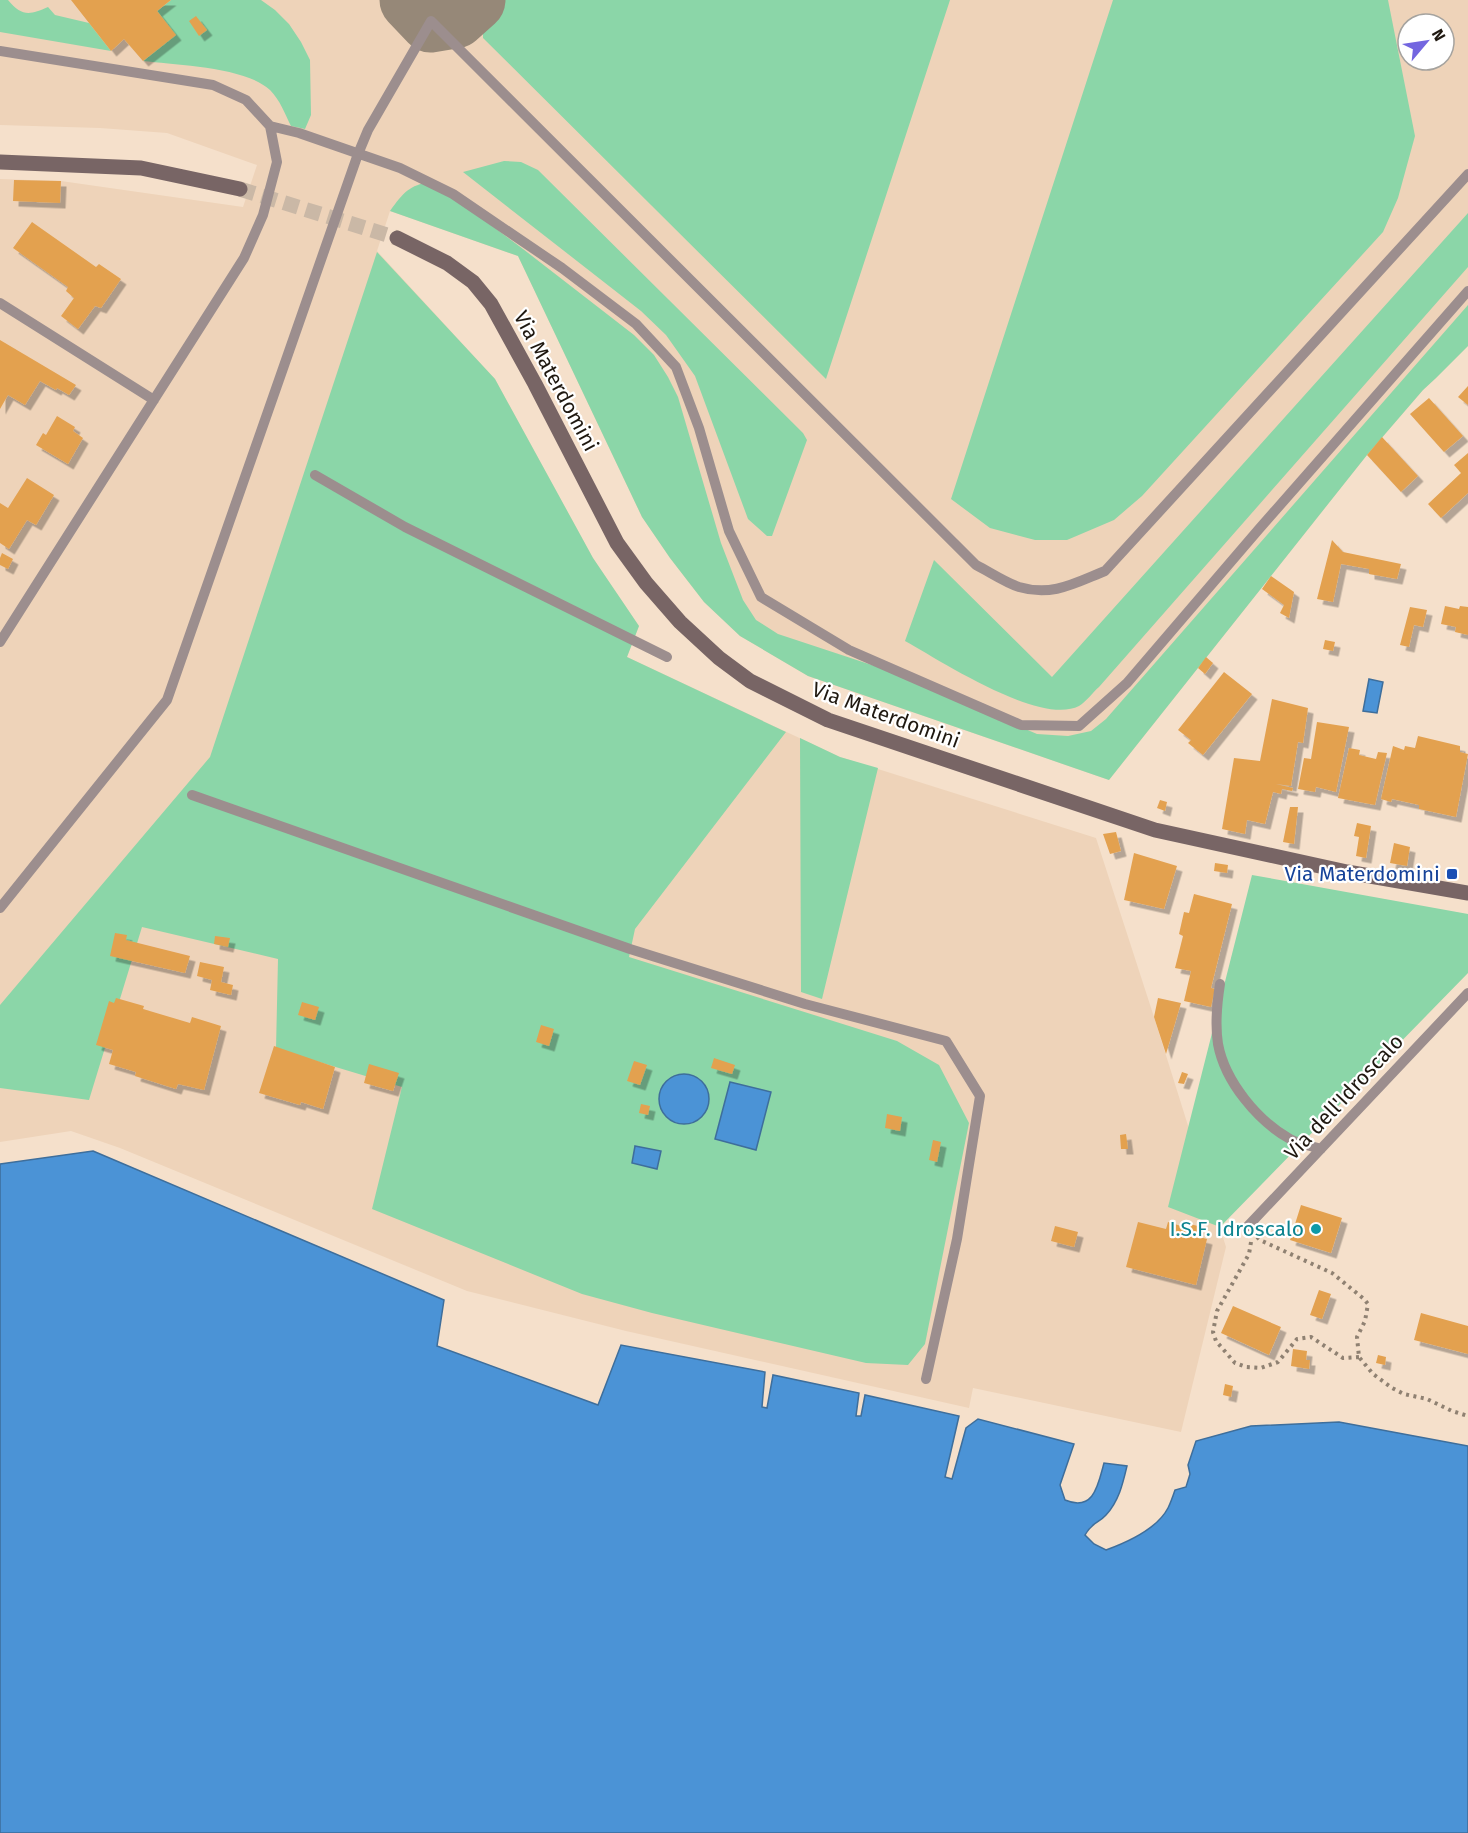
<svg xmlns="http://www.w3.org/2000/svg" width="1468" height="1833" font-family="'Fira Sans',sans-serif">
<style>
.built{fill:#eed3b9;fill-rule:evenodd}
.green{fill:#8bd6a8}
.water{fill:#4b93d6;stroke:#3e6e9b;stroke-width:1.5}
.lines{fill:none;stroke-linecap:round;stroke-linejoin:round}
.taxiway{stroke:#968878;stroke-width:63}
.building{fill:#e3a150;filter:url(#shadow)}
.secondary-tunnel{stroke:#cab8a6;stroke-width:15;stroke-dasharray:15 8;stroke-linecap:butt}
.path{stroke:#8f8172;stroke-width:4;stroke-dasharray:3 4.5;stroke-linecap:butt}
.lane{stroke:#9c8e8e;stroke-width:10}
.secondary{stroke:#786565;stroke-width:15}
.transit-dot{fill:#1a4fb4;stroke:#fff;stroke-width:2}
.culture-dot{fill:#0f9aa8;stroke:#fff;stroke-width:2}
.labels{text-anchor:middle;stroke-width:4.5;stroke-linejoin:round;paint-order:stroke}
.street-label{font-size:21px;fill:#1f1810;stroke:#fff}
.transit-label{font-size:21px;fill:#164399;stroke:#fff;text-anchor:end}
.culture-label{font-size:21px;fill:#0d838f;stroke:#fff;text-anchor:end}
</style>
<defs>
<filter id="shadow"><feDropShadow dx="5.5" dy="5.5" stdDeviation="0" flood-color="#0004"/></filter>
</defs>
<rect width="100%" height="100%" fill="#f5e0cb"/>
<path class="built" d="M 0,0 L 1468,0 L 1468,346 L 1436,378 L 1423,390 L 1367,455 L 1109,780 L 808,676 L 740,636 L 704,602 L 670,558 L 642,517 L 518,256 L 390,211 L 377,251 L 495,379 L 593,558 L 639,626 L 627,657 L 840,757 L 1096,838 L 1154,1017 L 1226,1247 L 1181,1432 L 973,1388 L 969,1408 L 626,1331 L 467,1291 L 120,1148 L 71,1131 L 0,1142 L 0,179 L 61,181 L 243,207 L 257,165 L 167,133 L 100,128 L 0,125 ZM 1408,24 L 1444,24 L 1444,60 L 1408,60 Z"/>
<path class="green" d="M 0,0 L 8,0 C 22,17 30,15 48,7 L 55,15 L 89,23 L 111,51 L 0,32 Z
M 171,0 L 261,0 L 275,10 L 289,24 L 301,42 L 310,60 L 311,115 L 305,129 L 291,126 C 285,114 280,100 270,90 C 246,67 176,65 143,61 L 175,35 L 157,11 Z
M 504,0 L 950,0 L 826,379 L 483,38 L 483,18 Z
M 1113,0 L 1388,0 L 1415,136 L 1398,198 L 1383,232 L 1142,496 L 1114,520 L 1067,540 L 1035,540 L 990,528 L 951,499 Z
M 504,161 L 521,162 L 538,170 L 803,433 L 807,440 L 772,536 L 767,536 L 748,519 L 695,376 L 666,335 L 641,311 L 463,172 Z
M 432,181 L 523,249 L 634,335 L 654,355 L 668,377 L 678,397 L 721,543 L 743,600 L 756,620 L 778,634 L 893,672 L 1037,734 L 1068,736 L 1091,731 L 1106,719 L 1468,305 L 1468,346 L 1436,378 L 1423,390 L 1367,455 L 1109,780 L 808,676 L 740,636 L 704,602 L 670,558 L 642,517 L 518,256 L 390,211 C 404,192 408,186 432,181 Z
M 1468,213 L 1468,267 L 1099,687 C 1093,692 1086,702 1079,706 C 1040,726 941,661 905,641 L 934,560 L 1052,677 Z
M 377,252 L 495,379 L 593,558 L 639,626 L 627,657 L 786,732 L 635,929 L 629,957 L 897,1041 L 939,1065 L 969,1123 L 925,1344 L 908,1365 L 866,1363 L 652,1313 L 582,1294 L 372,1209 L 402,1087 L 276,1049 L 278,959 L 142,927 L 89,1100 L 0,1088 L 0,1005 L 210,757 Z
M 800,738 L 840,757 L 878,768 L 822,999 L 801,992 Z
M 1252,875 L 1468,914 L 1468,973 L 1220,1227 L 1168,1207 Z"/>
<path class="water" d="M 1369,679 L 1383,682 L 1377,713 L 1363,711 Z
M659 1099a25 25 0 1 1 50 0a25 25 0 1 1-50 0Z
M 730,1082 L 771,1092 L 756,1150 L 715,1139 Z
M 635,1146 L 661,1151 L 657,1169 L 632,1163 Z
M 93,1151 L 444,1300 L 437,1346 L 598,1405 L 621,1345 L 765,1372 L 762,1407 L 767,1408 L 773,1375 L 859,1393 L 856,1416 L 861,1416 L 865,1395 L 959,1416 L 945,1477 L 952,1479 L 966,1428 L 978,1419 L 1074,1444 L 1060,1485 L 1065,1500 C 1094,1512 1098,1485 1104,1463 L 1127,1466 C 1123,1483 1119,1501 1106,1515 C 1098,1524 1092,1522 1085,1535 L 1094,1544 L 1106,1550 C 1128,1542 1157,1529 1168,1508 C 1171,1502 1173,1496 1175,1490 L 1186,1487 L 1190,1474 L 1188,1465 L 1196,1441 L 1251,1426 L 1339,1422 L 1468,1446 L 1468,1833 L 0,1833 L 0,1164 Z"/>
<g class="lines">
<path class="taxiway" d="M 411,0 L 431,21 L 455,17 L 474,0"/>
</g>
<path class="building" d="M 71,0 L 171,0 L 157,11 L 176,35 L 143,61 L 124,39 L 111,51 Z
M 196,16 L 207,30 L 199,36 L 189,21 Z
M 14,180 L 61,181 L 60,203 L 13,201 Z
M 32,222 L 96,267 L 99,264 L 121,279 L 101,308 L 95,306 L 78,329 L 61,316 L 74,298 L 66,291 L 68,287 L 13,248 Z
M 0,340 L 76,385 L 69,395 L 57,388 L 56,390 L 40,381 L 25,405 L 8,395 L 0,409 Z
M 1468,386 L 1468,405 L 1458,397 Z
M 1429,398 L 1463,436 L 1444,452 L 1410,414 Z
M 57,416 L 75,427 L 73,431 L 83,438 L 68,464 L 36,445 L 43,433 L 46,435 Z
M 1382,437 L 1418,476 L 1401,492 L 1367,455 Z
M 1468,453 L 1468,493 L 1441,518 L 1428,504 L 1461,473 L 1454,465 Z
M 27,478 L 54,495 L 36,525 L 27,520 L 9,549 L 0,543 L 0,503 L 8,508 Z
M 1332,540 L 1343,552 L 1401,564 L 1397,579 L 1369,574 L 1369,569 L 1341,564 L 1333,602 L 1317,599 Z
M 2,553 L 13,559 L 8,569 L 0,565 L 0,558 Z
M 1271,576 L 1294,592 L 1289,618 L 1280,613 L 1284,605 L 1262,589 Z
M 1445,606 L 1459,609 L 1460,606 L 1468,607 L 1468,635 L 1455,632 L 1456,627 L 1441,624 Z
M 1410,607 L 1427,610 L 1423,627 L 1414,625 L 1409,647 L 1400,645 Z
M 1325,640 L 1335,642 L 1333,651 L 1323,649 Z
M 1206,657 L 1213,663 L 1205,674 L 1198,668 Z
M 1224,672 L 1252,694 L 1203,755 L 1188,743 L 1191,740 L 1178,730 Z
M 1272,699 L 1308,708 L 1303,743 L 1298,742 L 1291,786 L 1276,784 L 1293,788 L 1292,791 L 1282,789 L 1281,794 L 1273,792 L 1265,824 L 1247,820 L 1245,834 L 1222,829 L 1234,758 L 1260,761 Z
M 1317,722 L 1349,727 L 1336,792 L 1316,787 L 1315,792 L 1298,789 L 1304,758 L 1311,759 Z
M 1418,736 L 1460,746 L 1460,752 L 1468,754 L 1456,817 L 1419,809 L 1419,805 L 1392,799 L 1391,802 L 1381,799 L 1393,746 L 1404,750 L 1405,746 L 1415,748 Z
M 1349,748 L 1360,750 L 1359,755 L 1376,759 L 1378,752 L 1387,753 L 1375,805 L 1338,798 Z
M 1160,800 L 1167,802 L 1165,811 L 1157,808 Z
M 1290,807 L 1298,807 L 1294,844 L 1283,842 Z
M 1357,823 L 1371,826 L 1366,858 L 1356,856 L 1359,837 L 1354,836 Z
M 1116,832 L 1121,851 L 1110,854 L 1103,834 Z
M 1394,843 L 1410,847 L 1407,866 L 1390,863 Z
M 1134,853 L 1177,866 L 1164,909 L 1124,900 Z
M 1215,863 L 1228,865 L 1227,873 L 1214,871 Z
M 1194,894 L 1232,904 L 1211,988 L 1215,989 L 1211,1007 L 1184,1001 L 1191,971 L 1175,968 L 1183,936 L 1179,934 L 1184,912 L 1189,913 Z
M 115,933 L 127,935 L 126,940 L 190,956 L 185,973 L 110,956 Z
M 215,936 L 230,938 L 228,947 L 214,944 Z
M 200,962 L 224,967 L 221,982 L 233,985 L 231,995 L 210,990 L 212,980 L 197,976 Z
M 116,998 L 144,1006 L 143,1009 L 190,1023 L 192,1017 L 221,1026 L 204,1090 L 178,1084 L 176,1089 L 135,1076 L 136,1072 L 109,1064 L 113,1050 L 96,1045 L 109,1001 L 114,1003 Z
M 1158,998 L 1181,1003 L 1166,1054 L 1154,1017 Z
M 302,1002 L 319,1007 L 315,1020 L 298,1015 Z
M 541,1025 L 554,1029 L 549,1046 L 536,1042 Z
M 274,1046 L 335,1067 L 323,1109 L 301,1102 L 300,1105 L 259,1093 Z
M 714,1058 L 735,1065 L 732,1074 L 711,1068 Z
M 634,1061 L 647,1065 L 640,1085 L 627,1081 Z
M 369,1064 L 399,1073 L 393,1091 L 364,1083 Z
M 1182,1072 L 1188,1074 L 1184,1084 L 1178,1083 Z
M 641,1104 L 650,1106 L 648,1115 L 639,1113 Z
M 887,1114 L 902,1117 L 900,1131 L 885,1128 Z
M 1126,1134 L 1128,1149 L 1121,1149 L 1120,1135 Z
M 933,1140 L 941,1142 L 937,1162 L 929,1160 Z
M 1301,1205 L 1342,1218 L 1331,1253 L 1290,1240 Z
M 1138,1222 L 1166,1229 L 1168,1222 L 1181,1226 L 1181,1222 L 1198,1226 L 1196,1236 L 1207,1239 L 1196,1285 L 1126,1267 Z
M 1055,1226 L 1078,1232 L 1074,1247 L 1051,1241 Z
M 1319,1290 L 1331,1294 L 1322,1319 L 1310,1315 Z
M 1233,1306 L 1281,1327 L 1269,1355 L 1221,1333 Z
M 1421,1313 L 1468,1326 L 1468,1354 L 1414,1340 Z
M 1293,1349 L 1307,1351 L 1306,1360 L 1310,1360 L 1309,1369 L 1291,1366 Z
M 1378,1355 L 1386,1357 L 1385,1365 L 1376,1363 Z
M 1225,1384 L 1233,1386 L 1231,1397 L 1223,1395 Z"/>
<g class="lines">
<path class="secondary-tunnel" d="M 240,189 L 397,238"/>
<path class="path" d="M 1257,1237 L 1260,1240 L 1332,1273 L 1364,1299 L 1368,1304 L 1365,1321 L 1357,1337 L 1359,1357 L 1373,1374 L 1392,1388 L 1404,1394 L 1427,1399 L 1452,1411 L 1468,1416
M 1251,1242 L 1249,1254 L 1217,1311 L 1213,1332 L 1216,1341 L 1235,1363 L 1246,1367 L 1261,1368 L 1278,1362 L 1297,1339 L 1311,1337 L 1343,1358 L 1359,1357"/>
<path class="lane" d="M 0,51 L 213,85 L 246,100 L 270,126 L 277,162 L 263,215 L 244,258 L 0,642
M 270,126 L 299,133 L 400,168 L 453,194 L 562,268 L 636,324 L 676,367 L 699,428 L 729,531 L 761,597 L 849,650 L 1021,725 L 1079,726 L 1127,683 L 1259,529 L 1468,291
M 0,303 L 154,400
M 315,475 L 405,527 L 667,657
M 192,795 L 630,949 L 805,1004 L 946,1041 L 980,1096 L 957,1239 L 926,1379
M 0,908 L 167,700 L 358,154 L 368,130 L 431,21 L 976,565 C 990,572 1004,582 1019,587 C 1052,597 1075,583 1105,571 L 1468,174
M 1220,984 C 1217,1003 1215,1025 1218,1044 C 1225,1082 1258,1121 1290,1139 C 1299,1144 1312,1146 1321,1149
M 1248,1226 L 1468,993"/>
<path class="secondary" d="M 0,162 L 141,168 L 240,189
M 397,238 L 447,263 L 473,282 L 491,304 L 535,384 L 617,543 L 646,583 L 680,622 L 719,658 L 750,681 L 828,720 L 1155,830 L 1347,872 L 1468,893"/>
</g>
<rect class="transit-dot" x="1446" y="868" width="12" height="12" rx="3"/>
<circle class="culture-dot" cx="1316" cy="1229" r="6"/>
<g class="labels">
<g class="street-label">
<text transform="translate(556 381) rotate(62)" y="7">Via Materdomini</text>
<text transform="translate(886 715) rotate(20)" y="7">Via Materdomini</text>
<text transform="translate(1344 1097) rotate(-47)" y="7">Via dell'Idroscalo</text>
</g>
<g class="transit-label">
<text x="1440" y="881">Via Materdomini</text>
</g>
<g class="culture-label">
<text x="1304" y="1236">I.S.F. Idroscalo</text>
</g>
</g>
<g transform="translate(1426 42) rotate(61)"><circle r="28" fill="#ffffff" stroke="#a5a39f" stroke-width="1.5"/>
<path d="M0-4.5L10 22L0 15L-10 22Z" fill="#7366e0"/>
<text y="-9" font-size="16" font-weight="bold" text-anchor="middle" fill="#1f1810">N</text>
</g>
</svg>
